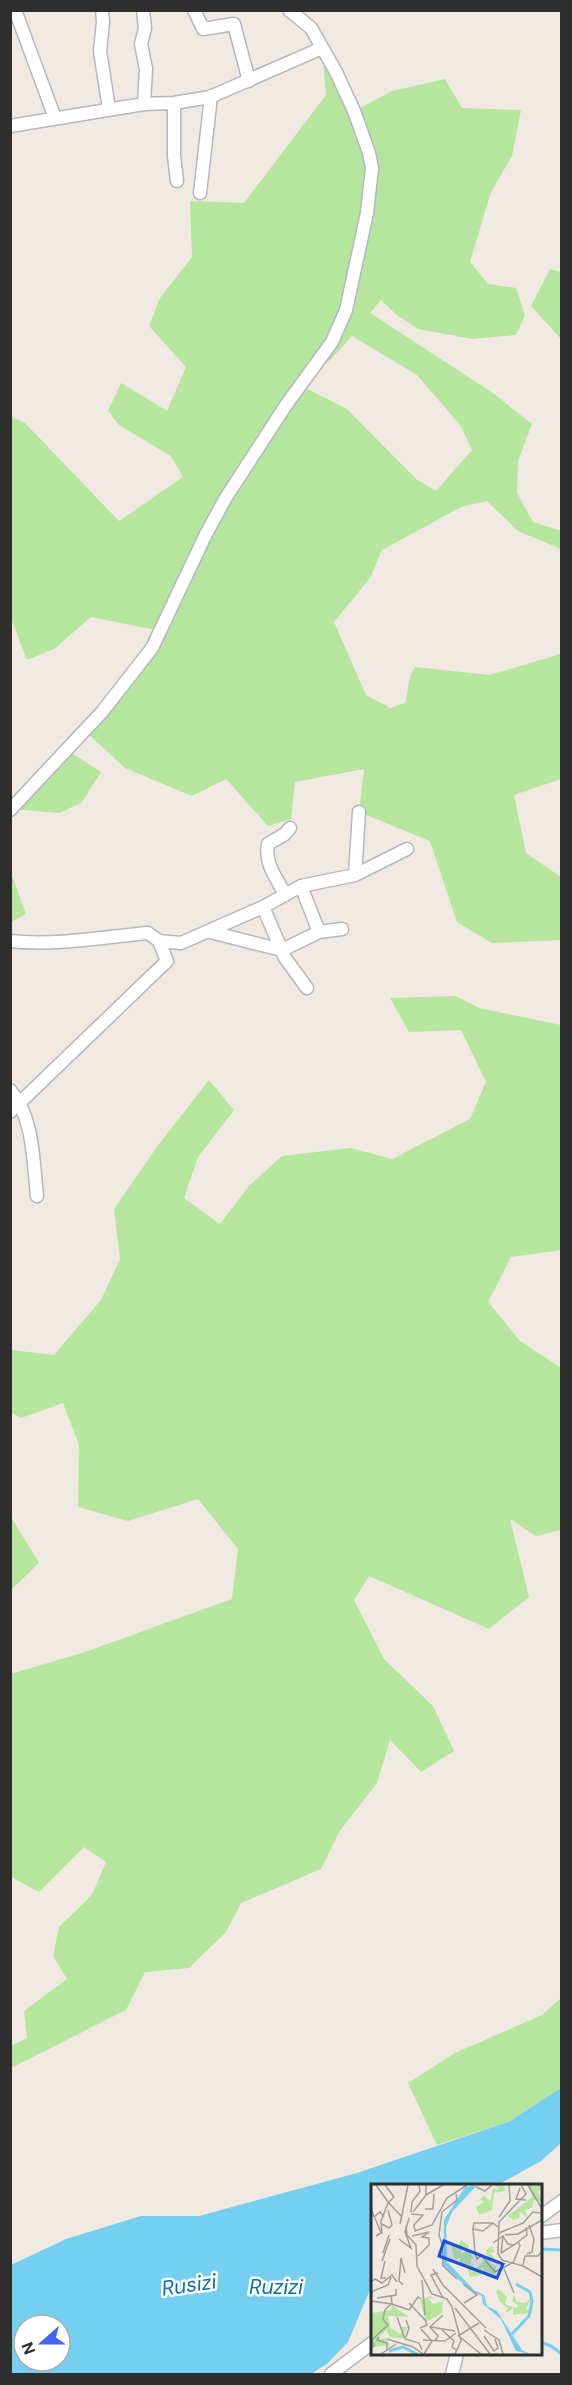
<svg xmlns="http://www.w3.org/2000/svg" width="572" height="2385" font-family="'DM Sans',sans-serif">
<style>
.green{fill:#b6e59e;fill-rule:evenodd}
.water{fill:#75cff0;fill-rule:evenodd}
.lines{fill:none;stroke-linecap:round;stroke-linejoin:round}
.stream{stroke:#75cff0;stroke-width:3}
.minor-casing{stroke:#b4b7c1;stroke-width:15}
.minor{stroke:#fff;stroke-width:12}
.labels{text-anchor:middle;stroke-width:5;stroke-linejoin:round;paint-order:stroke}
.water-label{font-size:21px;font-style:italic;fill:#0d6fa3;stroke:#fff}
.inset-river{fill:none;stroke:#75cff0;stroke-width:3}
.inset-road{fill:none;stroke:#a29e99;stroke-width:1.5}
.view{fill:#1d4ed8;fill-opacity:0.15;stroke:#1d4ed8;stroke-width:3}
.inset-edge{fill:none;stroke:#2e2e2e;stroke-width:3}
</style>
<rect width="100%" height="100%" fill="#efe9e1"/>
<path class="green" d="M 322,48 L 354,111 L 392,91 L 445,79 L 462,108 L 521,110 L 512,156 L 491,192 L 470,262 L 488,284 L 516,288 L 525,315 L 516,335 L 472,339 L 418,329 L 398,316 L 381,300 L 370,313 L 493,393 L 532,424 L 518,461 L 517,493 L 533,522 L 561,531 L 561,549 L 518,531 L 487,501 L 461,507 L 382,550 L 370,578 L 334,622 L 366,695 L 390,708 L 405,703 C 409,689 407,679 415,667 L 489,675 L 561,654 L 561,779 L 514,795 L 526,853 L 561,877 L 561,940 L 492,943 L 457,922 L 430,841 L 359,812 L 364,769 L 295,782 L 291,819 L 268,826 L 226,779 L 192,796 L 125,768 L 84,730 L 160,631 L 91,617 L 54,649 L 27,660 L 11,618 L 11,417 L 25,423 L 119,521 L 183,477 L 171,456 L 119,425 L 108,411 L 121,383 L 167,411 L 186,367 L 149,326 L 160,298 L 192,257 L 190,201 L 244,203 L 326,95 ZM 352,336 L 417,375 L 461,426 L 472,450 L 436,491 L 416,479 L 347,409 L 300,385 L 332,358 Z
M 550,269 L 561,272 L 561,339 L 531,306 Z
M 67,750 L 101,772 L 82,802 L 60,813 L 11,809 Z
M 11,878 L 13,878 L 26,914 L 11,922 Z
M 456,996 L 479,1008 L 561,1025 L 561,1250 L 511,1257 L 488,1302 L 520,1341 L 561,1368 L 561,1530 L 536,1536 L 510,1519 L 529,1597 L 489,1629 L 369,1576 L 354,1600 L 384,1659 L 433,1706 L 454,1751 L 421,1772 L 390,1740 L 377,1783 L 339,1832 L 321,1869 L 241,1903 L 226,1932 L 189,1968 L 145,1972 L 126,2010 L 11,2068 L 11,2046 L 27,2038 L 24,2011 L 67,1979 L 53,1956 L 59,1927 L 92,1895 L 106,1862 L 84,1847 L 39,1892 L 11,1877 L 11,1674 L 85,1652 L 232,1599 L 238,1549 L 198,1499 L 128,1521 L 78,1507 L 79,1445 L 63,1403 L 21,1418 L 11,1412 L 11,1350 L 54,1355 L 101,1300 L 120,1259 L 114,1209 L 159,1144 L 209,1080 L 234,1110 L 198,1157 L 184,1198 L 220,1224 L 249,1186 L 282,1156 L 351,1148 L 392,1159 L 470,1119 L 486,1082 L 461,1030 L 409,1032 L 390,998 Z
M 11,1517 L 39,1563 L 11,1590 L 10,1590 Z
M 561,1998 L 561,2088 L 508,2122 L 437,2145 L 408,2083 L 455,2053 L 542,2015 Z"/>
<path class="water" d="M 561,2088 L 561,2143 L 541,2161 L 498,2185 L 372,2186 L 372,2285 L 348,2342 L 327,2364 L 311,2374 L 11,2374 L 11,2265 L 66,2239 L 141,2216 L 199,2216 L 357,2173 L 508,2122 ZM 24,2325 L 60,2325 L 60,2361 L 24,2361 Z"/>
<g class="lines">
<path class="stream" d="M 540,2249 L 562,2250
M 540,2342 L 551,2346 L 562,2354"/>
<defs>
<path id="minor" d="M 15,10 L 55,118
M 102,10 L 103,22 L 100,51 L 109,109
M 143,10 L 145,28 L 141,44 L 146,69 L 144,104
M 194,10 L 203,29 L 234,24 L 249,81
M 174,103 L 174,156 L 177,181
M 10,126 L 144,104 L 174,103 L 210,97 L 322,48
M 200,193 L 211,96
M 10,810 L 102,712 L 152,648 L 206,534 L 225,499 L 286,405 L 332,342 L 346,310 L 367,213 L 372,168 L 369,153 L 354,111 L 336,72 L 311,28 L 289,10
M 355,875 L 359,812
M 301,886 L 319,932
M 285,895 C 277,878 264,864 268,844 L 285,834 L 290,828
M 263,907 L 285,958 L 307,988
M 210,932 L 282,950 L 319,932 L 342,929
M 10,941 C 56,946 103,937 148,933 L 159,941 L 167,961 L 10,1112
M 159,941 L 181,943 L 263,907 L 301,886 L 355,875 L 407,849
M 10,1090 C 34,1117 33,1161 37,1196
M 540,2217 L 562,2201
M 540,2233 L 562,2230
M 331,2374 L 372,2343
M 452,2374 L 457,2354"/>
</defs>
<use href="#minor" class="minor-casing"/>
<use href="#minor" class="minor"/>
</g>
<g class="labels">
<g class="water-label">
<text transform="translate(189 2285) rotate(-8)" y="7">Rusizi</text>
<text x="276" y="2294">Ruzizi</text>
</g>
</g>
<g transform="translate(371 2184)">
<rect width="171" height="171" fill="#efe9e1"/>
<path d="M 124,1 L 133,1 L 134,7 L 123,9 L 121,26 L 108,31 L 105,23 L 113,18 L 109,15 L 113,11 L 119,17 L 122,5 L 128,6 ZM 153,1 L 171,1 L 167,8 L 171,18 L 163,16 L 161,24 L 154,26 L 157,34 L 149,28 L 148,34 L 142,36 L 137,32 L 161,13 L 158,3 ZM 90,56 L 98,62 L 96,66 L 90,64 L 90,70 L 98,66 L 103,75 L 100,74 L 100,81 L 103,80 L 100,89 L 116,74 L 115,66 L 121,62 L 124,68 L 119,69 L 124,75 L 118,78 L 125,83 L 124,92 L 120,89 L 117,95 L 119,88 L 113,89 L 111,82 L 110,91 L 99,93 L 96,81 L 89,82 L 89,74 L 84,75 L 81,66 L 81,60 L 85,65 ZM 128,106 L 136,113 L 134,120 L 144,124 L 148,122 L 141,117 L 143,110 L 146,118 L 154,119 L 160,114 L 155,125 L 158,127 L 162,121 L 161,128 L 142,131 L 142,124 L 136,129 L 130,122 L 135,127 L 137,124 L 129,118 L 125,107 ZM 60,112 L 63,115 L 57,114 L 62,120 L 72,117 L 71,129 L 55,138 L 49,116 ZM 21,121 L 38,133 L 17,132 L 19,144 L 30,150 L 30,143 L 37,143 L 32,151 L 38,155 L 19,153 L 15,146 L 6,155 L 15,154 L 19,161 L 0,163 L 0,129 L 20,126 Z" fill="#b6e59e"/>
<path d="M 106,1 L 81,28 L 75,43 L 76,78 L 103,106 L 113,111 L 116,122 L 126,127 L 151,166 L 159,170 L 145,167 L 130,135 L 112,120 L 111,112 L 101,108 L 72,81 L 73,36 L 94,3 Z" fill="#75cff0"/>
<path class="inset-river" d="M 141,150 L 158,132 L 161,117 L 159,108 L 145,100M 18,167 L 32,163 L 46,170"/>
<path class="inset-road" d="M 5,1 L 17,18M 14,1 L 23,13 L 17,19M 150,1 L 155,10 L 128,38 L 127,70 L 131,76 L 152,82M 157,1 L 171,25M 105,3 L 114,7 L 121,1M 149,4 L 145,15 L 155,16M 55,11 L 72,1M 18,19 L 31,33M 0,24 L 3,33 L 9,28 L 13,33M 54,25 L 62,25 L 63,10M 40,28 L 41,18 L 49,7 L 48,1M 42,28 L 55,11 L 55,1M 40,30 L 52,31 L 43,41 L 44,47 L 61,41 L 76,14 L 96,1M 128,33 L 139,17 L 138,1M 4,34 L 10,49 L 5,52M 11,40 L 18,44 L 21,41 L 17,26M 29,40 L 37,1M 35,42 L 36,51 L 45,61 L 46,82 L 61,110 L 76,115 L 81,123 L 90,157 L 84,170M 127,43 L 122,39 L 112,47 L 102,45 L 104,68 L 106,75 L 110,71 L 124,88 L 141,79M 102,45 L 103,39 L 121,39M 128,49 L 152,39 L 162,28 L 171,29M 11,50 L 10,37 L 17,19M 134,51 L 147,50 L 171,36M 41,52 L 58,48 L 51,53 L 58,54 L 58,61 L 47,72M 28,55 L 40,64 L 34,48 L 38,34M 71,57 L 72,82 L 86,95M 122,59 L 132,52 L 137,60 L 143,61 L 130,69M 71,60 L 68,51 L 71,28 L 86,16 L 85,10M 143,61 L 156,51 L 155,43M 12,69 L 18,51M 130,70 L 132,51M 156,70 L 161,68 L 163,55 L 158,41M 11,77 L 19,55M 14,77 L 10,94 L 15,94M 142,79 L 149,62 L 147,57M 152,81 L 154,72 L 167,72 L 171,67M 152,82 L 171,93M 62,85 L 72,101 L 115,144M 133,85 L 143,109M 67,89 L 60,91 L 72,114M 51,96 L 54,131M 0,98 L 4,95 L 11,99 L 21,91 L 26,98M 92,100 L 106,111 L 93,119M 32,101 L 28,97 L 30,74 L 34,89M 0,112 L 2,107 L 17,101 L 20,93M 6,114 L 25,111 L 25,105M 0,117 L 21,120M 38,119 L 54,136 L 56,141 L 49,144M 21,120 L 38,126M 84,124 L 119,170M 38,126 L 47,113 L 50,115M 26,133 L 34,155 L 48,159 L 51,166M 35,136 L 38,144 L 35,153M 60,143 L 84,147M 50,145 L 61,157 L 53,170M 71,146 L 83,157 L 81,163 L 85,166M 113,146 L 128,156 L 132,170M 87,152 L 108,139M 113,152 L 123,167 L 127,164 L 124,155M 8,153 L 6,156 L 16,159 L 16,167M 89,153 L 110,170M 16,155 L 42,163 L 52,170M 52,156 L 74,157 L 85,149M 64,157 L 67,152 L 59,143 L 72,131M 0,165 L 3,162 L 1,156 L 17,141 L 12,135 L 14,126 L 21,119 L 20,111M 10,170 L 25,160"/>
<path class="view" d="M 73,57 L 132,80 L 126,94 L 68,72 Z"/>
<rect width="171" height="171" class="inset-edge"/>
</g>
<rect width="572" height="2385" fill="none" stroke="#2e2e2e" stroke-width="24"/>
<g transform="translate(42 2343) rotate(249)"><circle r="28" fill="#ffffff" stroke="#ababab" stroke-width="1.5"/>
<path d="M0-4.5L10 22L0 15L-10 22Z" fill="#4264fb"/>
<text y="-9" font-size="16" font-weight="bold" text-anchor="middle" fill="#2e2e2e">N</text>
</g>
</svg>
